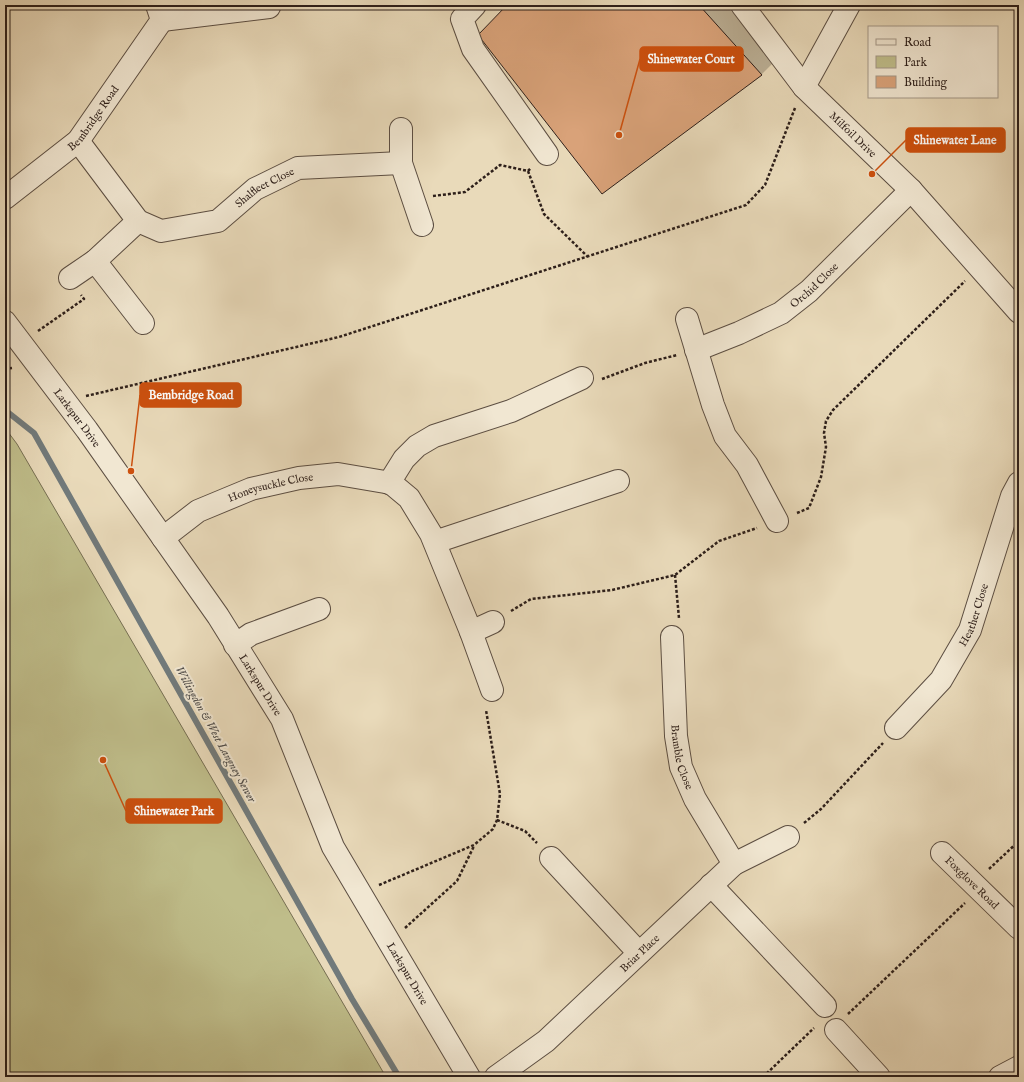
<svg xmlns="http://www.w3.org/2000/svg" width="1024" height="1082" font-family="'IM FELL English',serif">
<style>
.green{fill:#bfbd8a;stroke:#766e52}
.shadow{fill:#0003}
.lines{fill:none;stroke-linecap:round;stroke-linejoin:round}
.stream{stroke:#717a7b;stroke-width:6}
.building{fill:#d9a279;stroke:#2d1f1a}
.minor-casing{stroke:#5c4e42;stroke-width:24}
.path{stroke:#2d1f1a;stroke-width:2.5;stroke-dasharray:3 2;stroke-linecap:butt}
.minor{stroke:#f1e7d2;stroke-width:22}
.labels{text-anchor:middle;stroke-width:4;stroke-linejoin:round;paint-order:stroke}
.street-label{font-size:11px;fill:#2d1f1a;stroke:#f1e7d2}
.water-label{font-size:12px;font-style:italic;fill:#4f4d4b;stroke:#f1e7d2}
.leader{fill:none;stroke:#cc500e;stroke-width:1.5}
.callout-dot{fill:#cc500e;stroke:#f1e7d2;stroke-width:1.5}
.callout{fill:#cc500e;stroke:#cc500e;stroke-width:1.5}
.callout-label{font-size:12px;text-anchor:middle;font-weight:bold;fill:#fff}
</style>
<rect width="100%" height="100%" fill="#e9daba"/>
<filter id="stains"><feTurbulence type="fractalNoise" baseFrequency=".005" numOctaves="4"/><feColorMatrix values="0 0 0 0 .2 0 0 0 0 .09 0 0 0 0 .02 0 0 0 .5 -.17"/></filter>
<radialGradient id="worn" r=".72"><stop offset=".6" stop-color="#630" stop-opacity="0"/><stop offset="1" stop-color="#630" stop-opacity=".3"/></radialGradient>
<path class="green" d="M 5,428 L 17,444 L 386,1077 L 5,1077 Z"/>
<path class="shadow" d="M 509,5 L 726,5 L 776,60 L 761,75 Z"/>
<g class="lines">
<path class="stream" d="M 5,410 L 34,433 L 352,999 L 399,1077"/>
</g>
<path class="building" d="M 507,5 L 699,5 L 762,75 L 602,194 L 478,35 Z"/>
<g class="lines">
<defs>
<g id="minor">
<path d="M 475,5 L 462,19 L 473,49 L 547,154"/>
<path id="s1" d="M 742,5 L 804,87 L 911,190 L 1019,312"/>
<path d="M 162,20 L 269,7"/>
<path d="M 804,87 L 849,5"/>
<path d="M 401,129 L 401,163 L 422,225"/>
<path id="s2" d="M 78,141 L 138,221 L 161,231 L 218,221 L 255,189 L 298,168 L 401,163"/>
<path id="s3" d="M 5,198 L 78,141 L 162,20 L 157,5"/>
<path d="M 95,261 L 143,323"/>
<path d="M 70,278 L 95,261 L 138,221"/>
<path d="M 687,319 L 713,405 L 725,436 L 747,465 L 777,521"/>
<path id="s4" d="M 5,322 L 87,430 L 218,616 L 282,719 L 333,847 L 469,1077"/>
<path id="s5" d="M 696,350 L 739,333 L 781,313 L 809,291 L 911,190"/>
<path d="M 389,483 L 404,459 L 417,446 L 434,436 L 511,411 L 582,378"/>
<path id="s6" d="M 163,538 L 198,511 L 251,489 L 299,478 L 338,474 L 391,483 L 409,498 L 431,534 L 471,632 L 492,690"/>
<path d="M 435,542 L 618,481"/>
<path d="M 471,632 L 493,622"/>
<path id="s7" d="M 672,637 L 676,736 L 681,767 L 695,799 L 734,864"/>
<path d="M 235,645 L 251,634 L 319,609"/>
<path id="s8" d="M 896,728 L 941,680 L 970,630 L 1012,496 L 1019,483"/>
<path id="s9" d="M 942,853 L 1019,928"/>
<path d="M 551,858 L 639,953"/>
<path d="M 711,885 L 825,1006"/>
<path d="M 836,1030 L 879,1077"/>
<path id="s10" d="M 496,1077 L 546,1041 L 734,864 L 788,837"/>
<path d="M 1000,1077 L 1019,1067"/>
</g>
</defs>
<use href="#minor" class="minor-casing"/>
<path class="path" d="M 528,171 L 544,214 L 588,257
M 433,196 L 465,192 L 500,165 L 528,171 L 531,168
M 38,331 L 84,299 L 81,295
M 5,369 L 12,368
M 602,379 L 645,363 L 677,355
M 86,396 L 339,337 L 746,205 L 765,185 L 795,108
M 797,513 L 809,508 L 821,477 L 826,447 L 824,433 L 826,421 L 833,410 L 965,281
M 675,575 L 679,618
M 511,611 L 531,599 L 612,590 L 675,575 L 719,541 L 757,528
M 497,820 L 525,831 L 537,843
M 804,823 L 821,809 L 883,743
M 989,869 L 1019,841
M 379,885 L 474,845 L 493,829 L 497,820 L 500,794 L 486,710
M 405,928 L 457,881 L 474,846
M 848,1014 L 965,903
M 763,1077 L 814,1028"/>
<use href="#minor" class="minor"/>
</g>
<g class="labels">
<g class="street-label">
<text dy="4" stroke="none"><textPath href="#s3" startOffset="120">Bembridge Road</textPath></text>
<text dy="4" stroke="none"><textPath href="#s1" startOffset="171">Milfoil Drive</textPath></text>
<text dy="4" stroke="none"><textPath href="#s2" startOffset="241">Shalfleet Close</textPath></text>
<text dy="4" stroke="none"><textPath href="#s5" startOffset="136">Orchid Close</textPath></text>
<text dy="4" stroke="none"><textPath href="#s4" startOffset="120">Larkspur Drive</textPath></text>
<text dy="4" stroke="none"><textPath href="#s6" startOffset="121">Honeysuckle Close</textPath></text>
<text dy="4" stroke="none"><textPath href="#s8" startOffset="139">Heather Close</textPath></text>
<text dy="4" stroke="none"><textPath href="#s4" startOffset="444">Larkspur Drive</textPath></text>
<text dy="4" stroke="none"><textPath href="#s7" startOffset="121">Bramble Close</textPath></text>
<text dy="4" stroke="none"><textPath href="#s9" startOffset="42">Foxglove Road</textPath></text>
<text dy="4" stroke="none"><textPath href="#s10" startOffset="190">Briar Place</textPath></text>
<text dy="4" stroke="none"><textPath href="#s4" startOffset="769">Larkspur Drive</textPath></text>
</g>
<g class="water-label">
<text transform="translate(216 734) rotate(61)" y="4">Willingdon &amp; West Langney Sewer</text>
</g>
</g>
<path class="leader" d="M619 135L640 59M872 174L906 140M131 471L140 395M103 760L126 811"/>
<g class="callout-dot">
<circle cx="619" cy="135" r="4"/>
<circle cx="872" cy="174" r="4"/>
<circle cx="131" cy="471" r="4"/>
<circle cx="103" cy="760" r="4"/>
</g>
<g class="callout">
<rect x="640" y="47" width="103" height="24" rx="4"/>
<rect x="906" y="128" width="99" height="24" rx="4"/>
<rect x="140" y="383" width="101" height="24" rx="4"/>
<rect x="126" y="799" width="96" height="24" rx="4"/>
</g>
<g class="callout-label">
<text x="691" y="63">Shinewater Court</text>
<text x="955" y="144">Shinewater Lane</text>
<text x="191" y="399">Bembridge Road</text>
<text x="174" y="815">Shinewater Park</text>
</g>
<rect width="1024" height="1082" fill="none" stroke="#e9daba" stroke-width="20"/>
<rect x="6" y="6" width="1012" height="1070" fill="none" stroke="#2d1f1a" stroke-width="2"/>
<rect x="10" y="10" width="1004" height="1062" fill="none" stroke="#2d1f1a"/>
<rect x="868" y="26" width="130" height="72" fill="#f1e7d2" stroke="#a39788"/>
<rect x="876" y="39" width="20" height="6" fill="#f1e7d2" stroke="#a39788"/>
<text x="904" y="46" font-size="12" fill="#2d1f1a">Road</text>
<rect x="876" y="56" width="20" height="12" fill="#bfbd8a" stroke="#a39788"/>
<text x="904" y="66" font-size="12" fill="#2d1f1a">Park</text>
<rect x="876" y="76" width="20" height="12" fill="#d9a279" stroke="#a39788"/>
<text x="904" y="86" font-size="12" fill="#2d1f1a">Building</text>
<rect width="100%" height="100%" filter="url(#stains)"/>
<rect width="100%" height="100%" fill="url(#worn)"/>
</svg>
